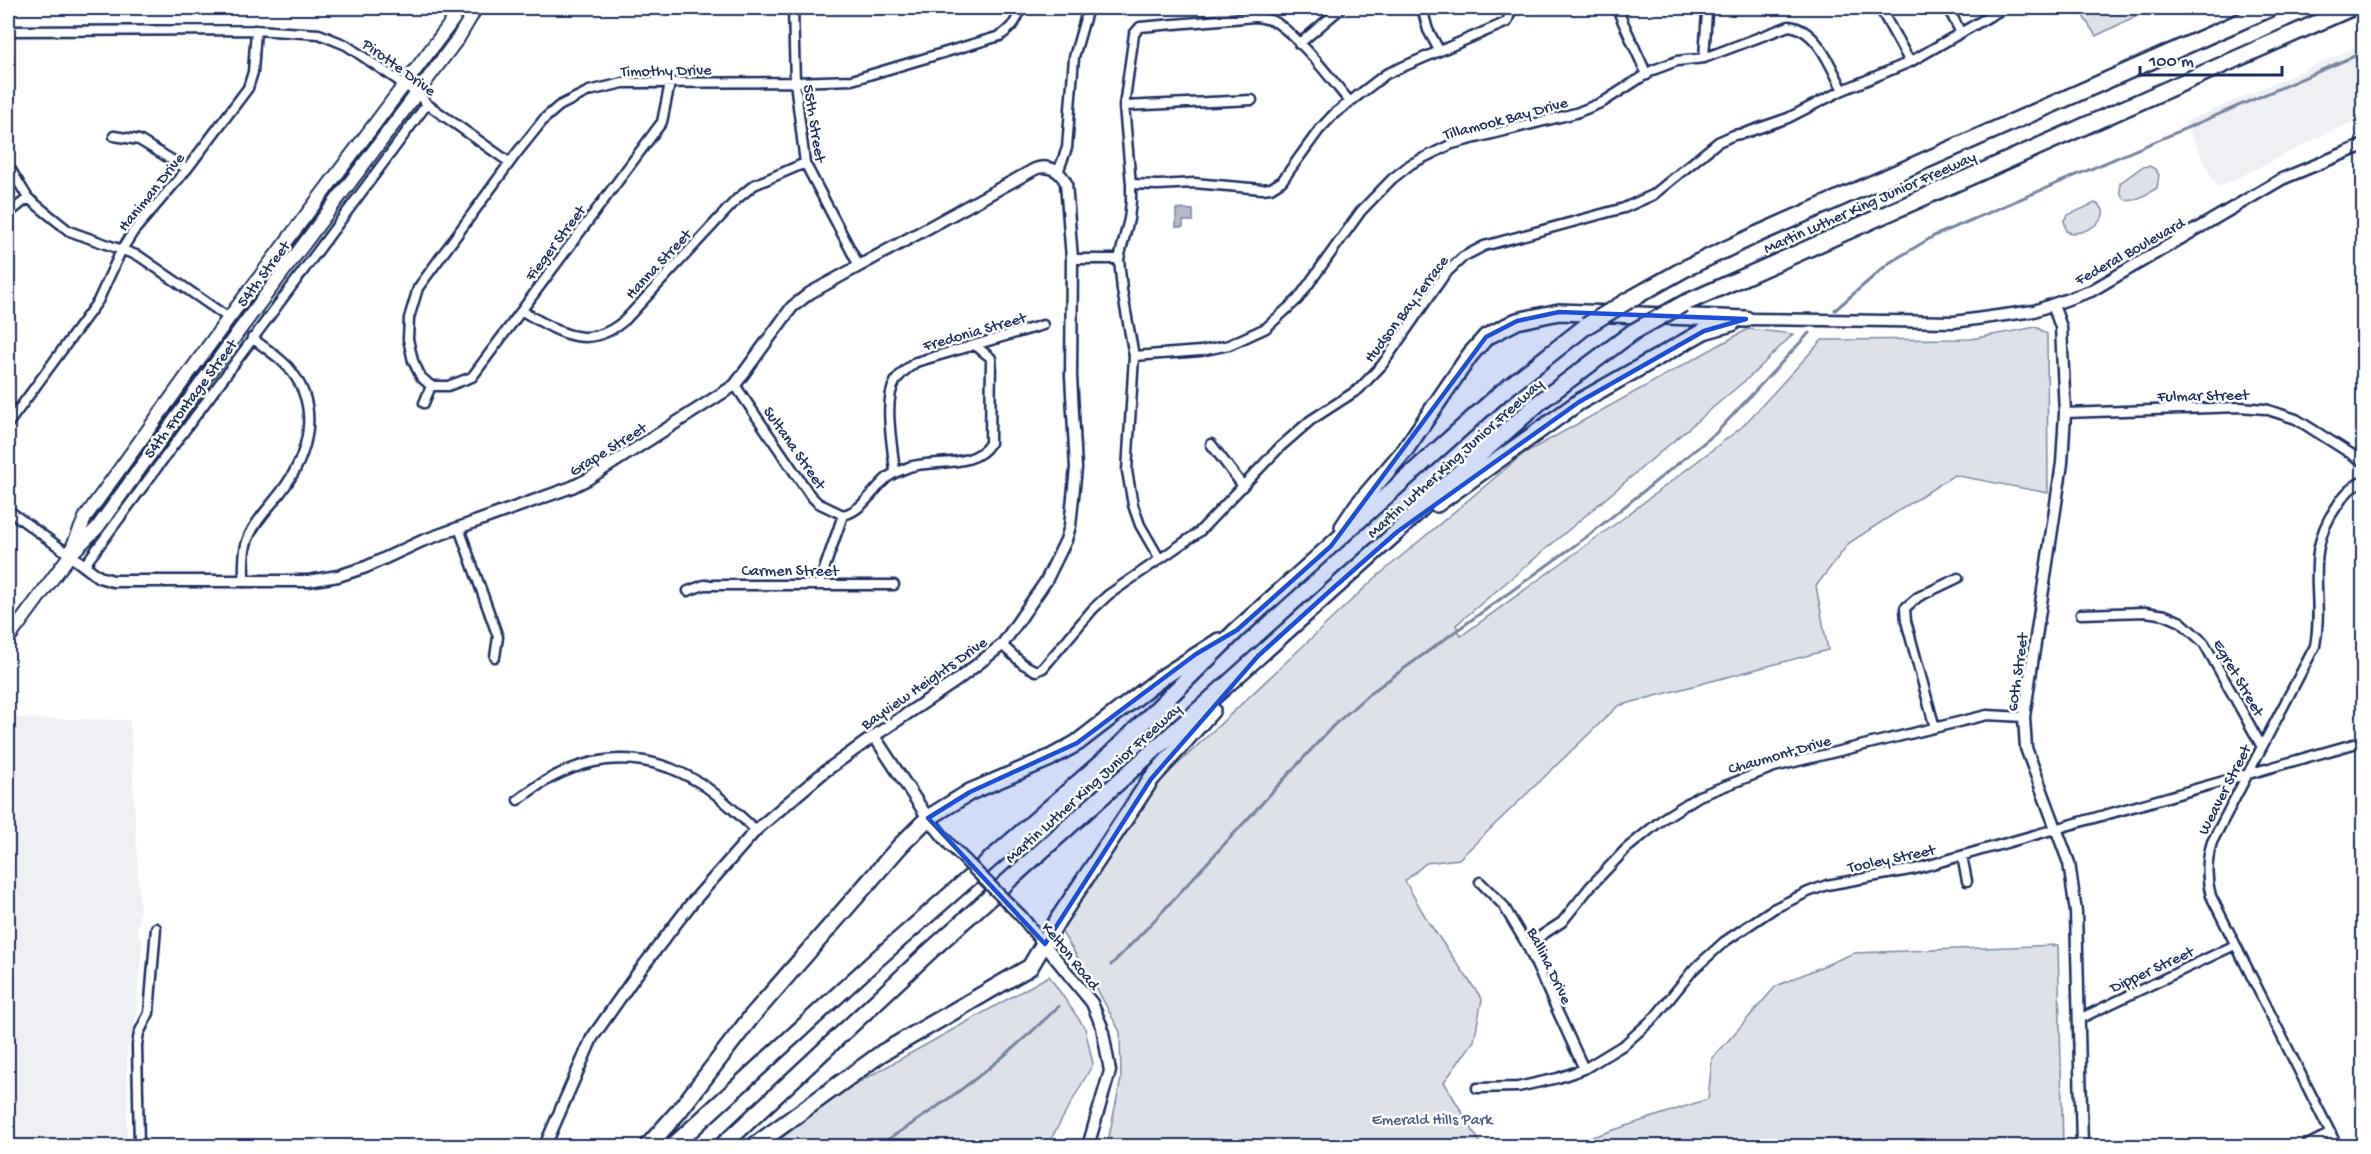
<svg xmlns="http://www.w3.org/2000/svg" width="2371" height="1154" font-family="'Gochi Hand',sans-serif">
<style>
.built{fill:#eff0f4}
.green{fill:#dee1e7;stroke:#7c88a2;stroke-width:1.5}
.water{fill:#b5bbca;stroke:#77839f;stroke-width:1.5}
.lines{fill:none;stroke-linecap:round;stroke-linejoin:round}
.stream{stroke:#77839f;stroke-width:3}
.street-casing{stroke:#1b2f5e;stroke-width:13}
.secondary-casing{stroke:#1b2f5e;stroke-width:15}
.primary-casing{stroke:#1b2f5e;stroke-width:16}
.highway-casing{stroke:#1b2f5e;stroke-width:20}
.street{stroke:#fff;stroke-width:8}
.secondary{stroke:#fff;stroke-width:10}
.primary{stroke:#fff;stroke-width:12}
.highway{stroke:#fff;stroke-width:15}
.secondary-bridge-casing{stroke:#1b2f5e;stroke-width:15;stroke-linecap:butt}
.highway-bridge-casing{stroke:#1b2f5e;stroke-width:20;stroke-linecap:butt}
.secondary-bridge{stroke:#fff;stroke-width:10}
.highway-bridge{stroke:#fff;stroke-width:15}
.marked{fill:#1d4ed8;fill-opacity:0.2;stroke:#1d4ed8;stroke-width:4.5;stroke-linejoin:round}
.labels{text-anchor:middle;stroke-width:5;stroke-linejoin:round;paint-order:stroke}
.street-label{font-size:16px;fill:#1b2f5e;stroke:#fff}
.park-label{font-size:16px;fill:#4c5c80;stroke:#fff}
</style>
<rect width="100%" height="100%" fill="#fff"/>
<filter id="ink" filterUnits="userSpaceOnUse"><feTurbulence type="fractalNoise" baseFrequency=".0167" numOctaves="2"/><feDisplacementMap in="SourceGraphic" scale="12" xChannelSelector="R" yChannelSelector="G"/><feConvolveMatrix kernelMatrix="1 2 1 2 8 2 1 2 1" color-interpolation-filters="sRGB"/></filter>
<g filter="url(#ink)">
<path class="built" d="M 2363,44 L 2363,118 L 2328,133 L 2217,188 L 2185,122 Z
M 8,718 L 130,720 L 140,913 L 137,931 L 142,940 L 136,1019 L 127,1049 L 127,1146 L 8,1146 Z"/>
<path class="green" d="M 2078,8 L 2152,8 L 2096,36 Z
M 2149,166 L 2155,169 L 2159,175 L 2157,188 C 2143,196 2119,214 2120,183 L 2142,167 Z
M 2095,203 C 2120,214 2082,240 2066,231 L 2064,220 L 2068,215 Z
M 2036,327 L 2047,334 L 2048,493 L 1954,475 L 1849,543 L 1816,586 L 1828,650 L 1618,706 L 1459,859 L 1426,863 L 1405,881 L 1429,923 L 1482,999 L 1474,1041 L 1444,1082 L 1482,1146 L 1107,1146 L 1121,1079 L 1120,1032 L 1096,987 L 1061,931 L 1162,779 L 1374,579 L 1523,454 L 1748,329 L 1793,334 L 1754,373 L 1456,625 L 1461,636 L 1618,522 L 1742,427 L 1822,340 L 1971,339 Z
M 2058,945 L 2063,1146 L 1565,1146 L 1708,1099 L 1712,1059 L 1776,986 L 1854,953 Z
M 1049,976 L 1085,1028 L 1093,1064 L 1047,1146 L 771,1146 L 843,1091 Z"/>
<path class="water" d="M 1176,209 L 1193,210 L 1193,221 L 1183,221 L 1183,227 L 1176,227 Z"/>
<g class="lines">
<path class="stream" d="M 1835,310 L 1889,263 L 1934,236 L 2364,52
M 1111,965 L 1149,926 L 1333,726 L 1369,694 L 1589,535 L 1716,433 L 1809,333
M 877,1146 C 941,1107 1005,1059 1059,1006"/>
<defs>
<path id="street" d="M 793,8 L 795,82 L 805,163 L 859,266
M 1422,8 L 1428,30 L 1439,50
M 1880,8 L 1910,62
M 1948,8 L 1961,33
M 1618,11 L 1647,75
M 8,31 L 256,30 L 319,34 L 346,45 L 418,94 L 427,104 L 509,162
M 1299,44 L 1339,10
M 1704,58 L 1707,12
M 1124,106 L 1252,100
M 114,136 L 139,140 L 187,169
M 8,165 L 28,198 L 69,231 L 139,256 L 223,314
M 1058,172 L 1067,148 L 1074,57 L 1088,8
M 1131,184 L 1158,185 L 1194,183 L 1262,189 L 1271,188 L 1282,181 L 1319,130 L 1334,114 L 1386,74 L 1507,22 L 1512,8
M 8,214 L 28,198
M 1072,259 L 1119,259
M 522,311 C 559,332 588,353 626,319 L 737,199 L 754,185 L 805,163
M 1134,356 L 1201,351 L 1229,345 L 1266,328 L 1298,299 L 1361,211 L 1392,179 L 1411,164 L 1452,144 L 1576,113 L 1603,102 L 1653,70 L 1677,61 L 1704,58 L 1789,26 C 1818,29 1831,68 1843,90
M 735,385 L 810,495 L 818,503 L 843,515
M 431,386 L 421,377 L 413,361 L 408,339 L 409,318 L 418,288 L 516,154 L 544,119 L 559,106 L 589,91 L 623,83 L 795,82 L 852,80 L 1000,36 C 1011,28 1018,21 1020,8
M 431,386 L 448,386 L 472,377 L 662,122 L 670,83
M 424,403 L 431,386
M 2065,413 L 2240,407 L 2265,409 L 2296,419 L 2364,462
M 8,424 L 98,301 L 121,251 L 133,232 L 187,169 L 248,88 L 253,72 L 256,30
M 1211,444 L 1243,486
M 895,472 C 893,448 883,402 895,382 C 900,373 908,368 916,362 L 1043,325
M 8,510 L 70,555
M 459,528 L 498,637 L 495,657
M 1159,558 L 1140,525 L 1133,505 L 1127,471 L 1134,356 L 1122,290 L 1119,259 L 1129,219 L 1131,201 L 1131,184 L 1124,106 L 1134,34 L 1140,27 L 1255,17 C 1262,18 1270,19 1277,23 C 1304,42 1329,77 1350,102
M 84,566 L 427,104
M 244,582 C 244,570 243,557 246,545 C 251,525 269,508 281,492 C 309,455 322,406 288,367 C 278,356 264,347 252,338
M 819,584 L 843,515 C 863,511 873,489 888,477 C 895,472 902,470 909,467 C 934,459 975,469 990,443 L 991,358 L 976,346
M 688,591 L 704,585 L 894,585
M 2081,614 L 2146,612 L 2165,615 L 2181,622 L 2204,643 L 2262,747
M 1002,645 L 1023,664 L 1036,671 L 1043,668 L 1093,609 L 1108,595 L 1199,532 L 1280,447 L 1311,420 L 1359,389 L 1382,365 L 1445,274 L 1463,257 L 1484,246 L 1624,208 L 1653,195 L 1718,142 L 1734,135 L 1745,133 L 1788,118 L 1843,90 L 1910,62 L 2004,8
M 1935,728 L 1906,621 L 1905,608 L 1918,597 L 1958,578
M 518,800 C 574,755 637,744 700,783 C 720,795 738,815 756,830
M 1962,856 L 1967,881
M 1480,882 L 1503,905 L 1527,945 L 1584,1069
M 1527,945 L 1562,922 L 1590,887 L 1626,849 L 1664,818 L 1699,796 L 1774,767 L 1987,715 L 2024,717
M 2079,1019 L 2235,945
M 1477,1088 L 1518,1087 L 1558,1078 L 1584,1069 L 1625,1044 L 1655,1017 L 1693,970 L 1724,942 L 1773,909 L 1808,892 L 1827,885 L 1915,869 L 2364,741
M 139,1146 L 137,1045 L 139,1033 L 149,1013 L 156,928
M 2305,1146 L 2331,1133
M 2337,1146 L 2211,896 C 2206,878 2206,861 2212,842 L 2315,646 C 2325,594 2302,554 2337,506 C 2343,496 2353,485 2364,481"/>
<path id="secondary" d="M 2053,305 L 2061,327 L 2065,413 L 2062,463 L 2024,717 L 2026,748 L 2069,863 L 2076,912 L 2082,1146
M 1746,319 L 1954,322 L 2034,311 L 2091,291 L 2282,179 L 2364,145
M 70,555 L 99,577 L 113,581 L 308,581 L 338,576 L 366,567 L 422,541 L 572,487 L 588,479 L 735,385 L 792,307 L 810,293 L 1035,169 C 1048,164 1060,170 1066,183 L 1072,259 L 1071,376 L 1076,468 L 1070,526 L 1066,540 L 1046,581 L 1002,645 L 956,681 L 874,736 L 824,772 L 756,830 L 691,904 L 634,978 L 592,1038 L 545,1146
M 874,736 L 928,818 L 950,845
M 1021,916 L 1092,1003 L 1102,1027 L 1110,1071 L 1088,1146"/>
<path id="primary" d="M 72,548 L 86,516 L 228,319 L 447,28 L 461,8
M 8,639 L 70,555 L 97,528 L 241,328 L 459,37 L 476,8"/>
<path id="highway" d="M 1629,300 L 1686,268 L 1758,234 L 2271,8
M 1683,304 L 2351,8
M 1437,504 L 1579,402 L 1704,331 L 1732,323
M 1343,527 L 1357,506 L 1405,450 L 1470,355 L 1486,337 L 1517,321 L 1559,312 L 1746,319
M 648,1146 L 679,1111 L 752,1016 L 900,846 L 928,818 L 970,792 L 1050,758 L 1077,743 L 1160,679 L 1219,641
M 673,1146 L 877,959 L 1112,753 L 1237,630 L 1502,392 L 1586,326
M 722,1146 L 929,952 L 1397,532 L 1443,487 L 1542,400 L 1633,332
M 754,1146 L 882,1053 L 1030,967 L 1059,918 L 1151,779 L 1212,710"/>
</defs>
<use href="#street" class="street-casing"/>
<use href="#secondary" class="secondary-casing"/>
<use href="#primary" class="primary-casing"/>
<use href="#highway" class="highway-casing"/>
<use href="#street" class="street"/>
<use href="#secondary" class="secondary"/>
<use href="#primary" class="primary"/>
<use href="#highway" class="highway"/>
<defs>
<path id="secondary-bridge" d="M 950,845 L 1021,916"/>
<path id="highway-bridge" d="M 1586,326 L 1629,300
M 1633,332 L 1683,304"/>
</defs>
<use href="#secondary-bridge" class="secondary-bridge-casing"/>
<use href="#highway-bridge" class="highway-bridge-casing"/>
<use href="#secondary-bridge" class="secondary-bridge"/>
<use href="#highway-bridge" class="highway-bridge"/>
</g>
</g>
<path class="marked" d="M 1559,312 L 1746,319 L 1704,331 L 1579,402 L 1397,532 L 1331,590 L 1258,656 L 1151,779 L 1045,944 L 928,818 L 970,792 L 1077,743 L 1196,654 L 1237,630 L 1331,546 L 1486,337 L 1517,321 Z"/>
<g class="labels">
<g class="street-label">
<text transform="translate(400 66) rotate(36)" y="6">Pirotte Drive</text>
<text transform="translate(666 69) rotate(-1)" y="6">Timothy Drive</text>
<text transform="translate(1505 117) rotate(-15)" y="6">Tillamook Bay Drive</text>
<text transform="translate(816 123) rotate(81)" y="6">55th Street</text>
<text transform="translate(150 191) rotate(-51)" y="6">Haniman Drive</text>
<text transform="translate(1869 201) rotate(-24)" y="6">Martin Luther King Junior Freeway</text>
<text transform="translate(554 242) rotate(-53)" y="6">Fieger Street</text>
<text transform="translate(2129 250) rotate(-29)" y="6">Federal Boulevard</text>
<text transform="translate(657 263) rotate(-47)" y="6">Hanna Street</text>
<text transform="translate(262 273) rotate(-53)" y="6">54th Street</text>
<text transform="translate(1405 308) rotate(-53)" y="6">Hudson Bay Terrace</text>
<text transform="translate(974 330) rotate(-16)" y="6">Fredonia Street</text>
<text transform="translate(2203 394) rotate(-1)" y="6">Fulmar Street</text>
<text transform="translate(189 398) rotate(-53)" y="6">54th Frontage Street</text>
<text transform="translate(796 447) rotate(55)" y="6">Sultana Street</text>
<text transform="translate(607 448) rotate(-32)" y="6">Grape Street</text>
<text transform="translate(1454 457) rotate(-42)" y="6">Martin Luther King Junior Freeway</text>
<text x="790" y="575">Carmen Street</text>
<text transform="translate(2016 672) rotate(-82)" y="6">60th Street</text>
<text transform="translate(2240 677) rotate(60)" y="6">Egret Street</text>
<text transform="translate(923 682) rotate(-35)" y="6">Bayview Heights Drive</text>
<text transform="translate(1779 753) rotate(-16)" y="6">Chaumont Drive</text>
<text transform="translate(1092 782) rotate(-42)" y="6">Martin Luther King Junior Freeway</text>
<text transform="translate(2223 789) rotate(-63)" y="6">Weaver Street</text>
<text transform="translate(1891 857) rotate(-12)" y="6">Tooley Street</text>
<text transform="translate(1072 955) rotate(51)" y="6">Kelton Road</text>
<text transform="translate(1551 965) rotate(64)" y="6">Ballina Drive</text>
<text transform="translate(2151 968) rotate(-25)" y="6">Dipper Street</text>
</g>
<g class="park-label">
<text x="1432" y="1124">Emerald Hills Park</text>
</g>
</g>
<rect width="2371" height="1154" fill="none" stroke="#fff" stroke-width="30"/>
<rect x="15" y="15" width="2341" height="1124" fill="none" stroke="#1b2f5e" stroke-width="2" filter="url(#ink)"/>
<path d="M2140 66v9h142v-9" fill="none" stroke="#1b2f5e" stroke-width="3"/>
<text x="2149" y="66" font-size="18" fill="#1b2f5e" stroke="#ffffff" stroke-width="4.5" paint-order="stroke">100 m</text>
</svg>
